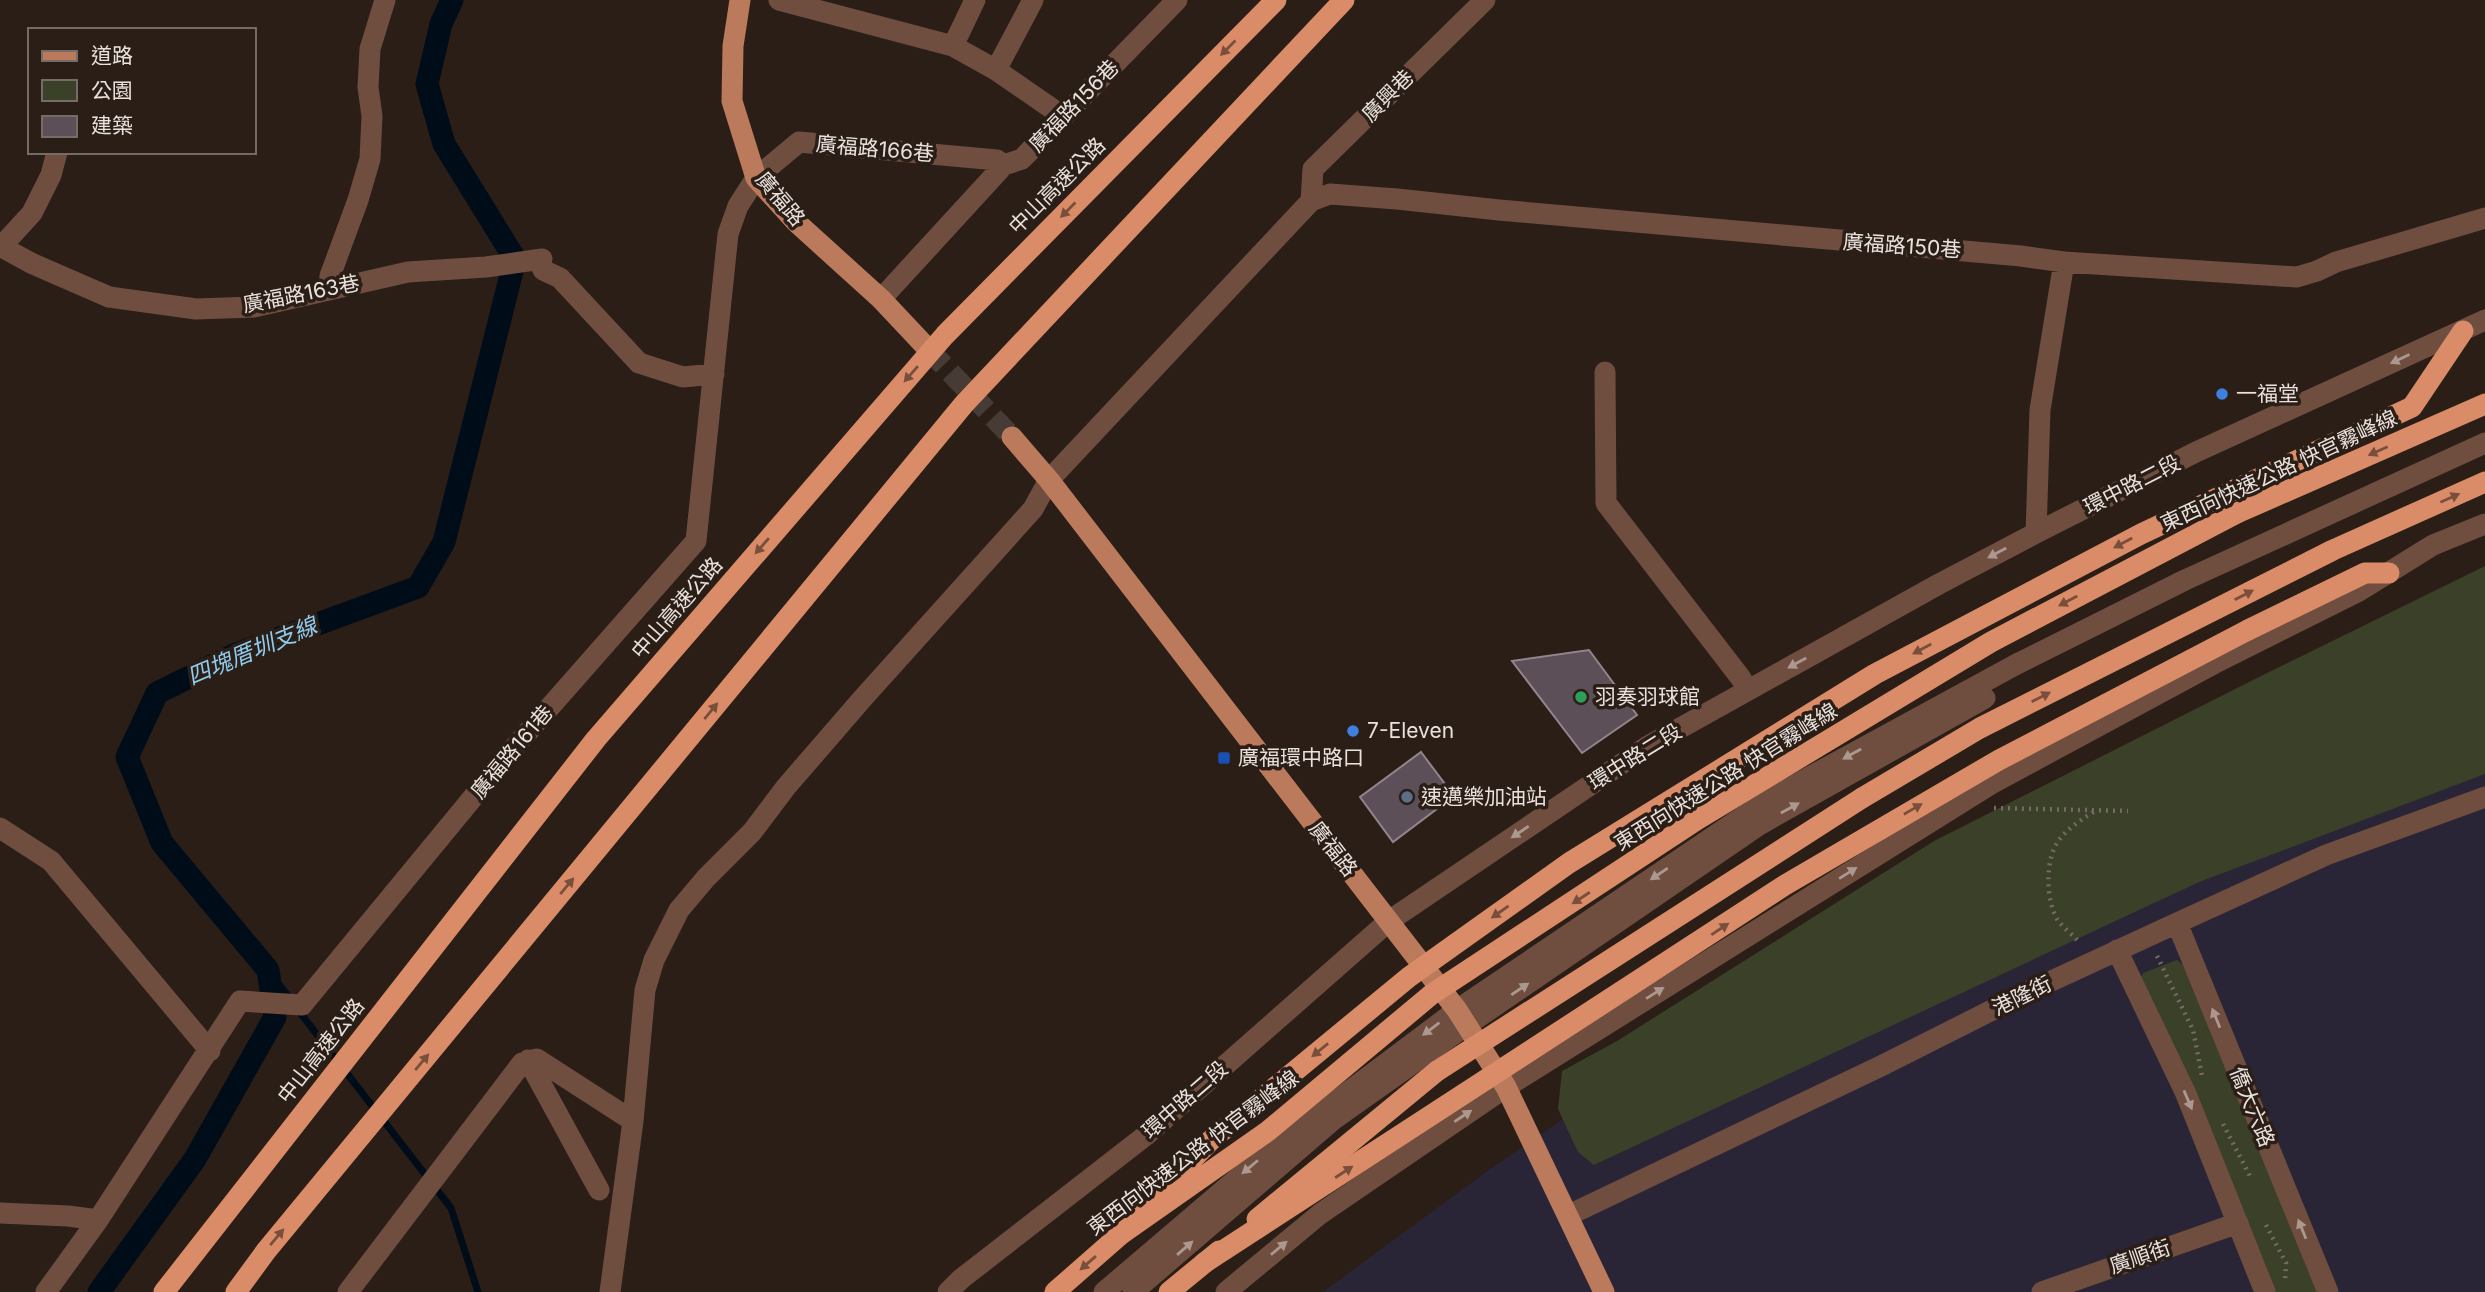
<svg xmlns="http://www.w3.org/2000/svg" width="2485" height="1292" font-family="Inter,'Noto Sans TC',sans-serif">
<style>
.commercial{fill:#2a2536}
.green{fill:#3b4029}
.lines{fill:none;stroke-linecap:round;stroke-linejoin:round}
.stream{stroke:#000d19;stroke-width:7}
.canal{stroke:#000d19;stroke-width:23}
.building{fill:#5d4f57;stroke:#94848d;stroke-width:2}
.major-tunnel{stroke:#473b35;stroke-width:21;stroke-dasharray:21 10;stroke-linecap:butt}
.path{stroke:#756b65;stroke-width:4.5;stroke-dasharray:2 5;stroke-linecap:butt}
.minor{stroke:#6f4e40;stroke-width:21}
.major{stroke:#bc7a5d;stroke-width:21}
.highway{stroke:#da8b67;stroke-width:21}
.highway-bridge{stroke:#da8b67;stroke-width:21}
.oneway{fill:#794f3b}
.oneway2{fill:#ac988e}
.shop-dot{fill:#3f7fe0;stroke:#2a1e17;stroke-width:2.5}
.leisure-dot{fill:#2e9e5b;stroke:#2a1e17;stroke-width:2.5}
.transit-dot{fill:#1a4fb4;stroke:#2a1e17;stroke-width:2.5}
.service-dot{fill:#5c6f8a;stroke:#2a1e17;stroke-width:2.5}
.labels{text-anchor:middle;stroke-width:7;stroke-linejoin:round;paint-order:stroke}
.street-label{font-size:21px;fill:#e9e1dc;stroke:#2a1e17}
.poi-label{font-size:21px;fill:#e9e1dc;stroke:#2a1e17;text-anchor:start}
.water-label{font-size:23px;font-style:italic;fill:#8fccee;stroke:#2a1e17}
</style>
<rect width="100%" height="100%" fill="#2a1e17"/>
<path class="commercial" d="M 2485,590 L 2485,1292 L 1323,1292 L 1486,1172 L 1596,1096 Z"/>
<path class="green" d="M 2485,566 L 2485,774 L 2199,882 L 1594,1165 L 1578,1152 L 1558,1109 L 1562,1071 L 1617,1041 L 1934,841 L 2259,677 Z
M 2177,960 L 2183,965 L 2318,1292 L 2272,1292 L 2140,981 L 2143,973 Z"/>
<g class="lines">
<path class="stream" d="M 268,970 L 291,1000
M 298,1010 L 451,1208 L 478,1292"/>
<path class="canal" d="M 99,1292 L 195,1159 L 275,1017 L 268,970 L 162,843 L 127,757 L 157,693 L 234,655 L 418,587 L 444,542 L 515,259 L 444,144 L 427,84 L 441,24 L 452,0"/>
</g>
<path class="building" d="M 1589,650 L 1637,715 L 1582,753 L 1512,661 Z
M 1421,752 L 1454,796 L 1393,842 L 1360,797 Z"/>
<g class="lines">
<path class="major-tunnel" d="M 929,350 L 1012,437"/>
<path class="path" d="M 1994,808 L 2128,811
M 2077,940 C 2071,933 2062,927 2057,919 C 2046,899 2045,863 2057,843 C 2066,829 2081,820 2095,811
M 2157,956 L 2193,1030 L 2202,1076
M 2223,1124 L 2250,1176
M 2266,1225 L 2286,1263 L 2285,1282"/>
<path class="minor" d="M 779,0 L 953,46 L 996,70 L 1064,117
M 953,46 L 975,0
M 996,70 L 1033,0
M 1311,201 L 1313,169 L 1485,0
M 0,246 L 31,263 L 109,297 L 196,309 L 254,307 L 408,272 L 486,267 L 542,259
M 1,247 L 32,213 L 51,175 L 57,152
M 543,270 L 560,278 L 639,363 L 683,377 L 714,374
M 329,290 L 330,276 L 358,200 L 370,159 L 372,116 L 368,87 L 370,49 L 385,0
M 881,299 L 1004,165 L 1022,159 L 1177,0
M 1605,372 L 1606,503 L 1740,677 L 1748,690
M 2036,533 L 2040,410 L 2064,262
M 0,828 L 51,861 L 210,1051
M 2177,923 L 2328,1292
M 2117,950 L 2186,1094 L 2265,1292
M 528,1060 L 599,1190
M 0,1213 L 68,1216 L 98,1220
M 1569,1215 L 1881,1066 L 2032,990 L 2177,923 L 2326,855 L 2485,797
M 46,1292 L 98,1220 L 240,1001 L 302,1005 L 512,750 L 696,541 L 728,234 L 738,206 L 756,178 L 799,142 L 997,160 L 1004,165
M 348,1292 L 522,1063 L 537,1059 L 633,1121
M 610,1292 L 633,1121 L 645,990 L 654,960 L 679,910 L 706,878 L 752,832 L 786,787 L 863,698 L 1033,509 L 1049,480 L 1311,201 L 1330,194 L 1397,199 L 1499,210 L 2021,256 L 2064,262 L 2297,277 L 2317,271 L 2336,262 L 2485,218
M 948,1292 L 961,1279 L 1145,1136 L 1389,921 L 1648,746 L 1939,584 L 2036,533 L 2196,452 L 2485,320
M 1104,1292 L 1267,1153 L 1457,1010 L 1769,799 L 2015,665 L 2185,580 L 2485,443
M 1133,1292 L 1333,1120 L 1467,1025 L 1759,825 L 1985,698
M 1226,1292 L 1320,1214 L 1506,1087 L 1991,784 L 2219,661 L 2359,591 L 2433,545 L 2485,524
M 2042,1292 L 2238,1223"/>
<path class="major" d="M 740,0 L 733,46 L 732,101 L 756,178 L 796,222 L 881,299 L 929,350
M 1012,437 L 1049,480 L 1457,1010 L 1506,1087 L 1604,1292"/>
<path class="highway" d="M 2251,482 L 2412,407 L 2463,331
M 2237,513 L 2485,404
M 2248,630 L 2365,573 L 2389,573
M 1862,798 L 1980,728 L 2333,550 L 2485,482
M 1257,1219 L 1437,1071
M 164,1292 L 596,739 L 945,335 L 1276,0
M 236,1292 L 266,1251 L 964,404 L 1344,0
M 1055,1292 L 1120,1235 L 1268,1131 L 1432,994
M 1169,1292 L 1219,1251"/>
<path class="highway-bridge" d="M 1432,994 L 1698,819 L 1991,642 L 2237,513
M 1437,1071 L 1862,798
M 1120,1235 L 1210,1141 L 1409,977 L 1569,863 L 1875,674 L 2141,534 L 2251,482
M 1204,1263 L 1785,885 L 1999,760 L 2248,630"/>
</g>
<defs><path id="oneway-solid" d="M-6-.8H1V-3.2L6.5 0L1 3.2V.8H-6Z" transform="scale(1.75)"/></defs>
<g class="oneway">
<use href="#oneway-solid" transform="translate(1228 48) rotate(135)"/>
<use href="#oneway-solid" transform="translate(1068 210) rotate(135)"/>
<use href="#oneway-solid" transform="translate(911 374) rotate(131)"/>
<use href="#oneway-solid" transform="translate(2378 451) rotate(156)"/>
<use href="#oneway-solid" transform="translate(2450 498) rotate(-24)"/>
<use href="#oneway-solid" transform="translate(2123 543) rotate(152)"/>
<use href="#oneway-solid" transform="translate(762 546) rotate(131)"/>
<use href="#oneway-solid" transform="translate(2244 595) rotate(-27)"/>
<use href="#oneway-solid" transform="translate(2068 601) rotate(152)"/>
<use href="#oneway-solid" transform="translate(1922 649) rotate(152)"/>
<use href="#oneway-solid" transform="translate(2041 697) rotate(-27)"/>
<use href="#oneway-solid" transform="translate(711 711) rotate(-51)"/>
<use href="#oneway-solid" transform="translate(1913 809) rotate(-30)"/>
<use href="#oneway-solid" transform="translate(567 886) rotate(-50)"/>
<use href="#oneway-solid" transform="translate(1581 898) rotate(147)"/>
<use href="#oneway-solid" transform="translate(1500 912) rotate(145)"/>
<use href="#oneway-solid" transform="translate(1720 929) rotate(-34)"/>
<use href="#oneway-solid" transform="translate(1320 1050) rotate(141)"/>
<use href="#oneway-solid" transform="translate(422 1062) rotate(-50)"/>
<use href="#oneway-solid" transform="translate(1344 1172) rotate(-33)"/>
<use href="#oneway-solid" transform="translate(277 1237) rotate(-50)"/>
<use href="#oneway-solid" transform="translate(1088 1263) rotate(139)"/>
</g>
<g class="oneway2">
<use href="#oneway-solid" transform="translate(2400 359) rotate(155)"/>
<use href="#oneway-solid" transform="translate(1997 553) rotate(152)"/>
<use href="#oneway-solid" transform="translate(1797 663) rotate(151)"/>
<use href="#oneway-solid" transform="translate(1852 754) rotate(151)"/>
<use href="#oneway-solid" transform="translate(1790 808) rotate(-29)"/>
<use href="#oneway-solid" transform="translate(1520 832) rotate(146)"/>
<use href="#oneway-solid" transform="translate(1848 873) rotate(-32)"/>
<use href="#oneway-solid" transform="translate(1659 874) rotate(146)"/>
<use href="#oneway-solid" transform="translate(1520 989) rotate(-34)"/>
<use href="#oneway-solid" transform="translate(1655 993) rotate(-32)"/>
<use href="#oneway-solid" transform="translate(2216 1018) rotate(-112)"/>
<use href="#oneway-solid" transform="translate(1431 1029) rotate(143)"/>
<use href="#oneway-solid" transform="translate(2188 1100) rotate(67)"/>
<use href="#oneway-solid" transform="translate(1463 1116) rotate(-34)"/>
<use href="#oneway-solid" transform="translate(1250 1167) rotate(140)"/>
<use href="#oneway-solid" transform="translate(2302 1229) rotate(-112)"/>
<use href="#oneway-solid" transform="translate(1185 1248) rotate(-41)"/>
<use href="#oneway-solid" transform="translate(1279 1248) rotate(-40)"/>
</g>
<g class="shop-dot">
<circle cx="2222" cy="394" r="7"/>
<circle cx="1353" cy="731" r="7"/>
</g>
<circle class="leisure-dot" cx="1581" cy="697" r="7"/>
<rect class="transit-dot" x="1217" y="751" width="14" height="14" rx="3.5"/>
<circle class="service-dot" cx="1407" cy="797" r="7"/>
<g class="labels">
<g class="street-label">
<text transform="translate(1388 96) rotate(-45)" y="7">廣興巷</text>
<text transform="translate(1074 106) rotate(-46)" y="7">廣福路156巷</text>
<text transform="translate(875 149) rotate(5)" y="7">廣福路166巷</text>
<text transform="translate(1057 186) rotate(-45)" y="7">中山高速公路</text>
<text transform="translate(780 199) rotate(50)" y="7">廣福路</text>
<text transform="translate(1902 246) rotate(4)" y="7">廣福路150巷</text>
<text transform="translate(301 294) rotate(-11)" y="7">廣福路163巷</text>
<text transform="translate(2279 471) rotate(-25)" y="7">東西向快速公路 快官霧峰線</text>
<text transform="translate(2132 485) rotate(-27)" y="7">環中路二段</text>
<text transform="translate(677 608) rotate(-49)" y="7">中山高速公路</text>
<text transform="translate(512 752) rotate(-50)" y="7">廣福路161巷</text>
<text transform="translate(1635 757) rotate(-32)" y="7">環中路二段</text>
<text transform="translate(1726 777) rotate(-32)" y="7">東西向快速公路 快官霧峰線</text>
<text transform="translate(1333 849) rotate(52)" y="7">廣福路</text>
<text transform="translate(2022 996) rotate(-26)" y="7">港隆街</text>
<text transform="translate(321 1051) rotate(-52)" y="7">中山高速公路</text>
<text transform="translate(1185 1100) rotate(-41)" y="7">環中路二段</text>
<text transform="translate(2252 1107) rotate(68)" y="7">僑大六路</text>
<text transform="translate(1193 1153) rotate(-37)" y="7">東西向快速公路 快官霧峰線</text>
<text transform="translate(2140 1257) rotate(-19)" y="7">廣順街</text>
</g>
<g class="poi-label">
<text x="2236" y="401">一福堂</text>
<text x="1595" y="704">羽奏羽球館</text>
<text x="1367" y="738">7-Eleven</text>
<text x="1238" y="765">廣福環中路口</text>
<text x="1421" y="804">速邁樂加油站</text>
</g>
<g class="water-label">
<text transform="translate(252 651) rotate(-23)" y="8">四塊厝圳支線</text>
</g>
</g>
<rect x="28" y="28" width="228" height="126" fill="#2a1e17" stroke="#766c66" stroke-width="2"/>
<rect x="42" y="51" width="35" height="10" fill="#bc7a5d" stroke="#766c66" stroke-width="2"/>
<text x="91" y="63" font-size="21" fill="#e9e1dc">道路</text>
<rect x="42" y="80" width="35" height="21" fill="#3b4029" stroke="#766c66" stroke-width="2"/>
<text x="91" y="98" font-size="21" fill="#e9e1dc">公園</text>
<rect x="42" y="116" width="35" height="21" fill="#5d4f57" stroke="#766c66" stroke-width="2"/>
<text x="91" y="133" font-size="21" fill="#e9e1dc">建築</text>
</svg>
